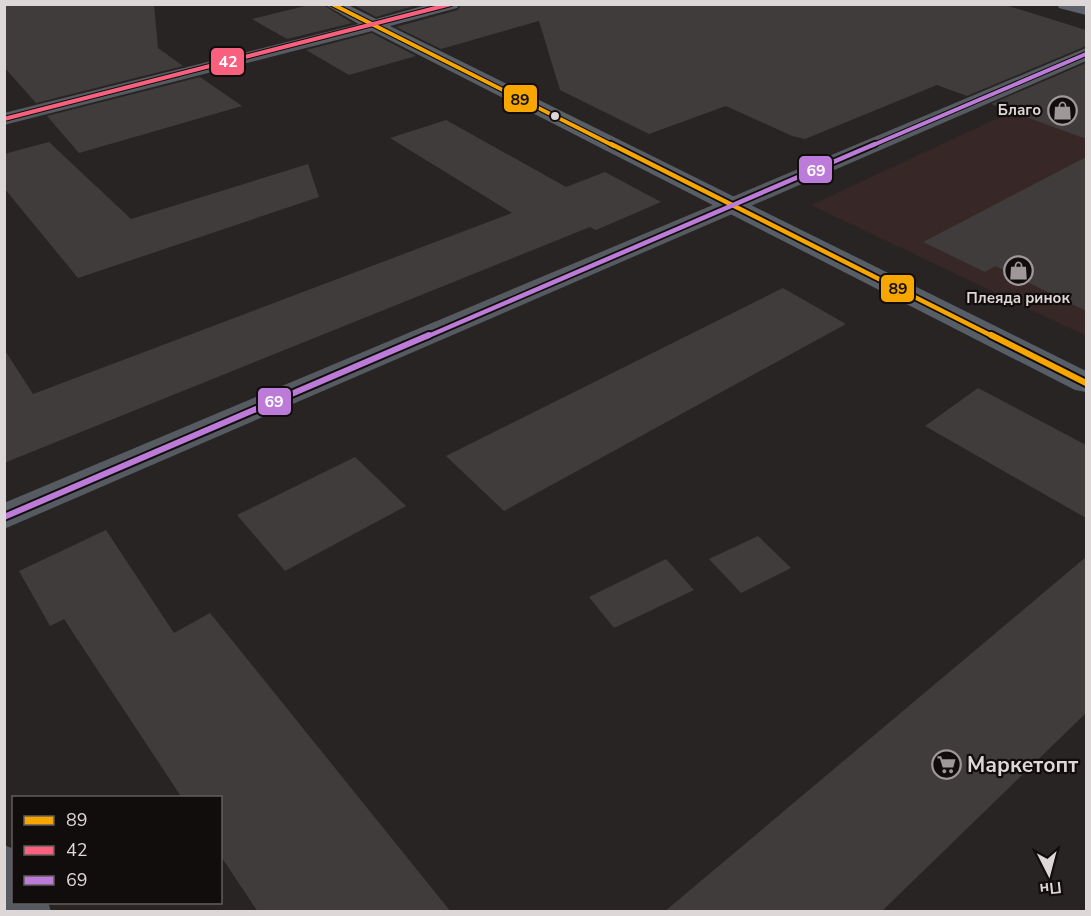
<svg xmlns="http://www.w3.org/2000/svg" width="1091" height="916" font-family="'Nunito Sans',sans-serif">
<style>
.built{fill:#372727}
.building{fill:#403c3c}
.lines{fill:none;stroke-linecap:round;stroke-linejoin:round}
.street{fill:#555b60;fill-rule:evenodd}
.secondary{fill:#575e65;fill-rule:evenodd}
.highway{fill:#5b626b;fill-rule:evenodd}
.bus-1-far2-casing{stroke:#110d0c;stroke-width:6}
.bus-1-far1-casing{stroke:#110d0c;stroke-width:8}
.bus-1-casing{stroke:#110d0c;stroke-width:10}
.bus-2-casing{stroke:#110d0c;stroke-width:6}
.bus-3-far2-casing{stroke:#110d0c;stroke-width:6}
.bus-3-far1-casing{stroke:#110d0c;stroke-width:8}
.bus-3-casing{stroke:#110d0c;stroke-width:10}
.bus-1-far2{stroke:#f7a600;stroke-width:4}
.bus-1-far1{stroke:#f7a600;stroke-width:4.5}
.bus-1{stroke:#f7a600;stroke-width:6}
.bus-2{stroke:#f8607d;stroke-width:4}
.bus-3-far2{stroke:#bd7bd9;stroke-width:4}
.bus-3-far1{stroke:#bd7bd9;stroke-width:4.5}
.bus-3{stroke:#bd7bd9;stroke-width:6}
.bus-dot{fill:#ded7d7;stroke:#110d0c;stroke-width:2}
.labels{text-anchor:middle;stroke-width:4.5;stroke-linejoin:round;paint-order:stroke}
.far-poi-label{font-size:15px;font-weight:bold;fill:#ded7d7;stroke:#110d0c;text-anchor:end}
.near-poi-label{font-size:21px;font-weight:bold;fill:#ded7d7;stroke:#110d0c;text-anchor:start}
.line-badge{stroke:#110d0c;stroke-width:2}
.badge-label{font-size:16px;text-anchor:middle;font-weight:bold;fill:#fff}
.pale-badge-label{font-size:16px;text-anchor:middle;font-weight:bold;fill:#111}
</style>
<rect width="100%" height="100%" fill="#292424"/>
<path class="built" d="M 1086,77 L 1086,336 L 811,205 Z"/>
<path class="building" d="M 4,4 L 154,4 L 158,48 L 183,66 L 36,103 L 4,67 Z
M 313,4 L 322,4 L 352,23 L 287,39 L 252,19 Z
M 352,4 L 420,4 L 376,17 Z
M 461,4 L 1002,4 L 1086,30 L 1086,46 L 967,96 L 937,85 L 805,139 L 792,136 L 726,106 L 649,134 L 560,90 L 539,21 L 441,49 L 396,27 L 458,10 Z
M 372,33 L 416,56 L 349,75 L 306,50 Z
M 1086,63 L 1086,139 L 991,104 Z
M 200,77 L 242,106 L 79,153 L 47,116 Z
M 446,120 L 566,187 L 605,172 L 661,202 L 596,230 L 590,227 L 4,463 L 4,349 L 33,394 L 512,213 L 390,138 Z
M 49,142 L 131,219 L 308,164 L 319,197 L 78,278 L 4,188 L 4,154 Z
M 1086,157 L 1086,311 L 995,266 L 985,272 L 923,242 Z
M 783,288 L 846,324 L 504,511 L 446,456 Z
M 978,388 L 1086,445 L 1086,518 L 925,426 Z
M 355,457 L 406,506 L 285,571 L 237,515 Z
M 106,530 L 174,633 L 210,613 L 451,912 L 258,912 L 220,855 L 220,798 L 182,798 L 64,619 L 50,626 L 19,571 Z
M 758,536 L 791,568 L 741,593 L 709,559 Z
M 1086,557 L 1086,713 L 881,912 L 664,912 Z
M 666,559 L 694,590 L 614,628 L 589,597 Z"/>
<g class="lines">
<path class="street" d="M 370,21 L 379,26 L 376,30 L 4,125 L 4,113 Z
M 1086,48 L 1086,61 L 4,529 L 4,503 Z
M 4,845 L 14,849 L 14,902 L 48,902 L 51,912 L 4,912 Z"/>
<path class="secondary" d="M 324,4 L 346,4 L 376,19 L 430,4 L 459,4 L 457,8 L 390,26 L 1086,371 L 1086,392 L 1075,390 L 372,31 L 364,30 L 362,26 Z"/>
<path class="highway" d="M 1057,4 L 1086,5 L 1086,15 L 1059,8 Z"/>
<defs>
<path id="bus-1-far2" d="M 332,4 L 614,146"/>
<path id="bus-1-far1" d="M 611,144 L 994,337"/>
<path id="bus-1" d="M 991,335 L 1086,383"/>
<path id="bus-2" d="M 4,119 L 451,4"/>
<path id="bus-3-far2" d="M 871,146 L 1086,54"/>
<path id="bus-3-far1" d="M 426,337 L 875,144"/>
<path id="bus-3" d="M 4,517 L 429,335"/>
</defs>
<use href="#bus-1-far2" class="bus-1-far2-casing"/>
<use href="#bus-1-far1" class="bus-1-far1-casing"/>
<use href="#bus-1" class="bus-1-casing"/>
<use href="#bus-2" class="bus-2-casing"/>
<use href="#bus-3-far2" class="bus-3-far2-casing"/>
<use href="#bus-3-far1" class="bus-3-far1-casing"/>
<use href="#bus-3" class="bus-3-casing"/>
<use href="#bus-1-far2" class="bus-1-far2"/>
<use href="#bus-1-far1" class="bus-1-far1"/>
<use href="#bus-1" class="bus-1"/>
<use href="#bus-2" class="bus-2"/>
<use href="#bus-3-far2" class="bus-3-far2"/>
<use href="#bus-3-far1" class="bus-3-far1"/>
<use href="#bus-3" class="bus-3"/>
</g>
<defs>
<symbol id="shop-ring" viewBox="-11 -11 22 22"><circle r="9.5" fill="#110d0c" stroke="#9f9898" stroke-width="1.5"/><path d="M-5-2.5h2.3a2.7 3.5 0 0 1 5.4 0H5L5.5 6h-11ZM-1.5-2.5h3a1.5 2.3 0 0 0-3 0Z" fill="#9f9898"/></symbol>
<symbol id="supermarket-ring" viewBox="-11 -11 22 22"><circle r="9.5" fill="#110d0c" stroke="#9f9898" stroke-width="1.5"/><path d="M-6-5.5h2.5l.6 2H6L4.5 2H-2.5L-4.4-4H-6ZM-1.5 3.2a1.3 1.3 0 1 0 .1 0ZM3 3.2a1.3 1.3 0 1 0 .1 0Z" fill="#9f9898"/></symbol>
</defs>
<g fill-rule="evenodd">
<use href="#shop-ring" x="1046" y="94" width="33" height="33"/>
<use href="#shop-ring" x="1002" y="254" width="33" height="33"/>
<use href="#supermarket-ring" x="930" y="748" width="33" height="33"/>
</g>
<circle class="bus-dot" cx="555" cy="116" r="5"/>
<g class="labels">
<g class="far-poi-label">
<text x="1041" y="115">Благо</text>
<text x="1018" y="303" text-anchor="middle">Плеяда ринок</text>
</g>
<g class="near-poi-label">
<text x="967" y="772">Маркетопт</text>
</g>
</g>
<g class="line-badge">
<rect x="210" y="47" width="35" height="29" rx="6" fill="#f8607d"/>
<rect x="503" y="84" width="35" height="29" rx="6" fill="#f7a600"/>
<rect x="798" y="155" width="35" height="29" rx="6" fill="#bd7bd9"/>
<rect x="880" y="274" width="35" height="29" rx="6" fill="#f7a600"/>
<rect x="257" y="387" width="35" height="29" rx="6" fill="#bd7bd9"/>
</g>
<g class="badge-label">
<text x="228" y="67">42</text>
<text x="816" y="176">69</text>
<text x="274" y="407">69</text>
</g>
<g class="pale-badge-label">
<text x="520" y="105">89</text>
<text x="898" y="294">89</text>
</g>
<rect width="1091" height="916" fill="none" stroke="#ded7d7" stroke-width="12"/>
<rect x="12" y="796" width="210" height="108" fill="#110d0c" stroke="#635e5d" stroke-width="1.5"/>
<rect x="24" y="816" width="30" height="9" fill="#f7a600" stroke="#635e5d" stroke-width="1.5"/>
<text x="66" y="826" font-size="18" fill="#ded7d7">89</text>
<rect x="24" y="846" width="30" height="9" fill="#f8607d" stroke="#635e5d" stroke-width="1.5"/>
<text x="66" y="856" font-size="18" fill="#ded7d7">42</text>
<rect x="24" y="876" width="30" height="9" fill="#bd7bd9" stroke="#635e5d" stroke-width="1.5"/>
<text x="66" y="886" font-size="18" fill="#ded7d7">69</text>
<g transform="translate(1049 874) rotate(174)" stroke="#110d0c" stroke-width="4.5" paint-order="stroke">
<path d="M0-4.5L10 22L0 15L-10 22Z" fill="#ded7d7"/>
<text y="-9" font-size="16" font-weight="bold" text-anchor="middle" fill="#ded7d7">Пн</text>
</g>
</svg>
